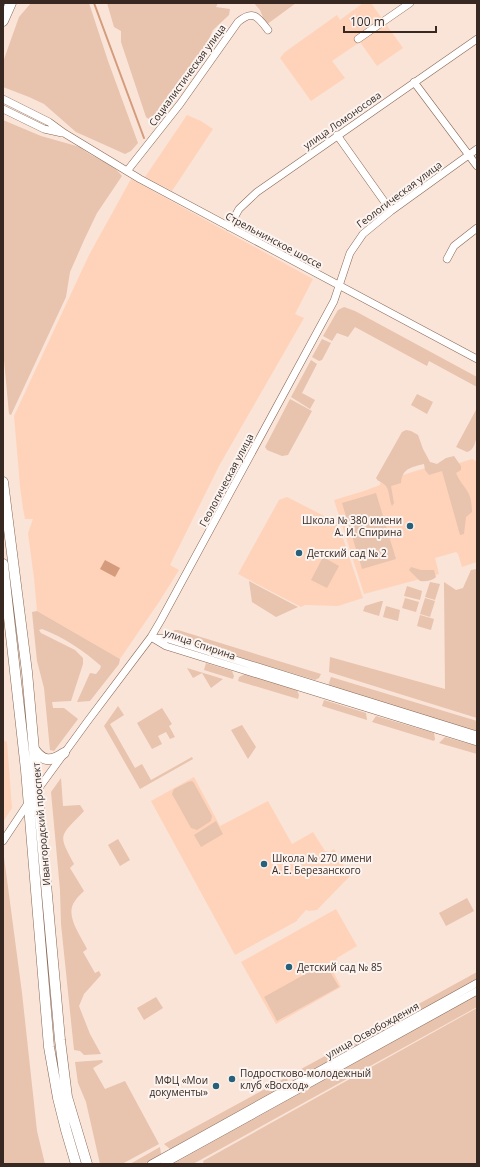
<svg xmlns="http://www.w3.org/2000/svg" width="480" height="1167" font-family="'Open Sans',sans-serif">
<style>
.built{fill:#ffd3ba}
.green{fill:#e8c3ae}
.water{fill:#d49c7c}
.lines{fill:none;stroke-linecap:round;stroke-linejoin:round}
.stream{stroke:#d49c7c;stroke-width:2}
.minor-casing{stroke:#866654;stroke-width:8}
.highway-casing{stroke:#866654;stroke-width:11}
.minor{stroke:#fff;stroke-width:7}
.highway{stroke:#fff;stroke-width:10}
.poi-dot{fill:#28607a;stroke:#fcf4f0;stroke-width:1.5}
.labels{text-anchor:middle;stroke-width:4;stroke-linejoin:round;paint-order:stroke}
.street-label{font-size:10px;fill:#372922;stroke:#fcf4f0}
.poi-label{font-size:10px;fill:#372922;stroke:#fcf4f0;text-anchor:start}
</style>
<rect width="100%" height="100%" fill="#fae4d7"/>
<path class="built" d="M 363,3 L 371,3 L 403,48 L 377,66 L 360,42 L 332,61 L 345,78 L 311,101 L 280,58 L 285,52 L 337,15 L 340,20 Z
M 187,115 L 201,121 L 213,129 L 172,191 L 145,177 Z
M 131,179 L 313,279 L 295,314 L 304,318 L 219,466 L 170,565 L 179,570 L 159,602 L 120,659 L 37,611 L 34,578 L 28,533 L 33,519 L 25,519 L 23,509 L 20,486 L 14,416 L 89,255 Z
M 454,459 L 456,464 L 472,459 L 476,461 L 477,468 L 477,562 L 462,567 L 458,554 L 456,552 L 435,558 L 439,574 L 364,594 L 334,500 L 364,491 L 380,485 L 380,483 L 409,473 Z
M 287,497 L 338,523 L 363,598 L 338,606 L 305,605 L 301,607 L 238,574 L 279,500 Z
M 3,740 L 7,742 L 12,808 L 3,822 Z
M 194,777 L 220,826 L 268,801 L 292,844 L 313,832 L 325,851 L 330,852 L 334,849 L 350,876 L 317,910 L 309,911 L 306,910 L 297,920 L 297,921 L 235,955 L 151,801 Z
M 336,909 L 357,946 L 337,958 L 333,971 L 341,987 L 276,1024 L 241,962 Z"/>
<path class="green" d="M 31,3 L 89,3 L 108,61 L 138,143 L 131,151 L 125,154 L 76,132 L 44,104 L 29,97 L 3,87 L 3,62 L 19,17 Z
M 107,3 L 218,3 L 216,7 L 230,9 L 229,15 L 213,30 L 202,55 L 156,120 L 150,120 L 146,117 L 121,42 L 121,31 L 114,27 Z
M 254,3 L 296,3 L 266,25 L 260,10 Z
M 3,120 L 41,136 L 80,147 C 93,159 111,161 122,176 L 97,213 L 85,238 L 70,272 L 66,297 L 11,415 L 9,414 L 3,349 Z
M 344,307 L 355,311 L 477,377 L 477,387 L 429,361 L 427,366 L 355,327 L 348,337 L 337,333 L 332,341 L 323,336 L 338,310 Z
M 322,339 L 331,343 L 322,360 L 319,361 L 312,357 Z
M 311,360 L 317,364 L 302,393 L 315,400 L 310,409 L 291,397 Z
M 417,394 L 433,402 L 427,414 L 411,405 Z
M 290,399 L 312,411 L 288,455 L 282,456 L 267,450 L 265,447 Z
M 477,408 C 477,419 480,450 467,452 L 456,447 Z
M 406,430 L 411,431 L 418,435 L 423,449 L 430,462 L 437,464 L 446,458 L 454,456 L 461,466 L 461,470 L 456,473 C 464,491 472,489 472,512 L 466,517 L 464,534 L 460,535 L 442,471 L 429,475 L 425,470 L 424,464 C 412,467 402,468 401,483 L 391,486 L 394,503 L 392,506 C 389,500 390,492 386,486 C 383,482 378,482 376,478 L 402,432 Z
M 376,493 L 396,559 L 362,569 L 342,503 Z
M 323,557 L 339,566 L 327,588 L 311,580 Z
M 411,567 L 421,570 L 434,570 L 436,577 C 432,581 425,582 420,581 L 409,570 Z
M 477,569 L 477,718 L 329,672 L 330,657 L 445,689 L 444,582 L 456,590 L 463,588 L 471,570 Z
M 249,581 L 298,607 L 276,617 L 252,602 Z
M 430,582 L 440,584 L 435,600 L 425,597 Z
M 407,586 L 422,591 L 420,600 L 404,596 Z
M 405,598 L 419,602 L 416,612 L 402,608 Z
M 425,598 L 435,601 L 430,617 L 420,614 Z
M 381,601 L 383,601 L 379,616 L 363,611 L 365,606 Z
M 386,606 L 400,610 L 398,621 L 383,617 Z
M 37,611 L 120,659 L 119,664 L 90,701 L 77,702 L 90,673 L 96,674 L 100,669 L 101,666 C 83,650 65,638 42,629 L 39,630 L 41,633 L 75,650 L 83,658 L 83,664 L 71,701 L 52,702 L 53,708 L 64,708 L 78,719 L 54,751 L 50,750 L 44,688 L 37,661 L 32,612 Z
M 420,615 L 434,619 L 431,630 L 417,626 Z
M 174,630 L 178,630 L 321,674 L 319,678 L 315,680 L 171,637 Z
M 206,663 L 232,671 L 234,676 L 233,679 L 204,670 Z
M 187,668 L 223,679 L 211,688 L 202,673 L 193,678 Z
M 245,674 L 297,690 L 299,695 L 298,699 L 238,681 L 239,677 Z
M 331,677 L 477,721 L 477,732 L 328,686 Z
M 324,700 L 366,713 L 367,720 L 322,706 Z
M 118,706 L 124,715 L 110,724 L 135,768 L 142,764 L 151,780 L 192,757 L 193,759 L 140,789 L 104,726 Z
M 162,708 L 172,724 L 169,726 L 175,737 L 170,739 L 166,732 L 158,736 L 162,744 L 152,749 L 137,723 Z
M 376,716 L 434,733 L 435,739 L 434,741 L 372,722 Z
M 242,725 L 256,747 L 248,759 L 231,730 Z
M 445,737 L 477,746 L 477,754 L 439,743 Z
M 61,778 L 63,806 L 80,805 L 84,811 C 60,837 57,833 74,864 L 70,868 L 84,891 C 81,894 77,897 75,901 C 64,915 81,936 87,949 L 83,952 L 95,973 L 99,971 L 101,975 L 84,994 L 79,1006 L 90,1034 L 101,1054 L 84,1055 L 80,1051 L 74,1050 L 61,924 L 60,890 L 51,792 Z
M 188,782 L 192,781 L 194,783 L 212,816 L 211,821 L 197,830 L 191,828 L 172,794 L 174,789 Z
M 216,821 L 223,834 L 201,847 L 194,835 Z
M 118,839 L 130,860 L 120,866 L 108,845 Z
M 4,857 L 22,993 L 37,1131 L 45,1164 L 3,1164 L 3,858 Z
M 467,898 L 474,911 L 446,926 L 439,913 Z
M 325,963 L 339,987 L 277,1021 L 264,997 Z
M 477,972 L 477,980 L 410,1016 L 404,1012 Z
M 477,995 L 477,1007 L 193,1164 L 173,1164 Z
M 156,997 L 163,1008 L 144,1020 L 137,1008 Z
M 477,1008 L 477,1164 L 204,1164 L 203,1161 Z
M 400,1015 L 401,1022 L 298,1078 L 292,1074 Z
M 102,1060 L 103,1062 L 93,1068 L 105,1089 L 125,1081 L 159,1144 L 122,1164 L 100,1164 L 86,1102 L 78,1083 L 75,1062 Z
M 287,1077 L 288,1084 L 170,1149 L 164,1144 Z
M 160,1147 L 161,1154 L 144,1164 L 130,1164 Z"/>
<path class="water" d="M 105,560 L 120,568 L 115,577 L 100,569 Z"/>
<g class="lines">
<path class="stream" d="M 94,3 L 144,138"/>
<defs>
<path id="minor" d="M 358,39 L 410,3
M 414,82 L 477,166
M 3,99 L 49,122 L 64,133 L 140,179 L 477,359
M 3,109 L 44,129 L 62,133
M 337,135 L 391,211
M 127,171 L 180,104 L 238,22 C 253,9 258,17 268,30
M 229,227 L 239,209 L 257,192 L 477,39
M 447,259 L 454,246 L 477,228
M 151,637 L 166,646 L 477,742
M 156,638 L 168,639 L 477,735
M 36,792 L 87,722 L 151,637 L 161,620 L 334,301 L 350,253 L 363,234 L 391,211 L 477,149
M 3,841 L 29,802
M 151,1164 L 477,983
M 164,1164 L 477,991"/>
<path id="highway" d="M 3,21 L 11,3
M 3,482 L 27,672 L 60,1040 L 67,1097 L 87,1164
M 3,564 L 26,770 L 49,1047 L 58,1098 L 66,1130 L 76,1164
M 34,749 C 43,762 51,762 64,753"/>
</defs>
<use href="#minor" class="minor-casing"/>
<use href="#highway" class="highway-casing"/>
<use href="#minor" class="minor"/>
<use href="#highway" class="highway"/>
</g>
<g class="poi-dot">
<circle cx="410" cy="526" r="4"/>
<circle cx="299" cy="553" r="4"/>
<circle cx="264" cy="864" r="4"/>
<circle cx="289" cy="967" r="4"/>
<circle cx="232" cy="1079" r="4"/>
<circle cx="216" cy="1086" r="4"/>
</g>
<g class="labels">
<g class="street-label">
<text transform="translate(187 75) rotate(-54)" y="4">Социалистическая улица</text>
<text transform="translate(342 120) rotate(-35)" y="4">улица Ломоносова</text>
<text transform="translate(399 194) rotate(-37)" y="4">Геологическая улица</text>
<text transform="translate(274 240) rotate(28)" y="4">Стрельнинское шоссе</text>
<text transform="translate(226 480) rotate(-62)" y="4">Геологическая улица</text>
<text transform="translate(200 644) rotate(19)" y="4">улица Спирина</text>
<text transform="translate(41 824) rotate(-95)" y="4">Ивангородский проспект</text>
<text transform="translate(372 1030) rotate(-29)" y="4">улица Освобождения</text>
</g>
<g class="poi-label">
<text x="402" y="524" text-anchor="end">Школа № 380 имени<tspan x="402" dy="12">А. И. Спирина</tspan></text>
<text x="307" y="557">Детский сад № 2</text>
<text x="272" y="862">Школа № 270 имени<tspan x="272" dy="12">А. Е. Березанского</tspan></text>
<text x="297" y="971">Детский сад № 85</text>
<text x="240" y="1077">Подростково-молодежный<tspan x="240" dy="12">клуб «Восход»</tspan></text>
<text x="208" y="1084" text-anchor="end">МФЦ «Мои<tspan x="208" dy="12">документы»</tspan></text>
</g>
</g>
<rect width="480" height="1167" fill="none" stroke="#372922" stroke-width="8"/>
<path d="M344 26v6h92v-6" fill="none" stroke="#372922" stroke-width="2"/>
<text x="350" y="26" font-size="12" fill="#372922" stroke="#fcf4f0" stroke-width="3" paint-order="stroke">100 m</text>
</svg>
